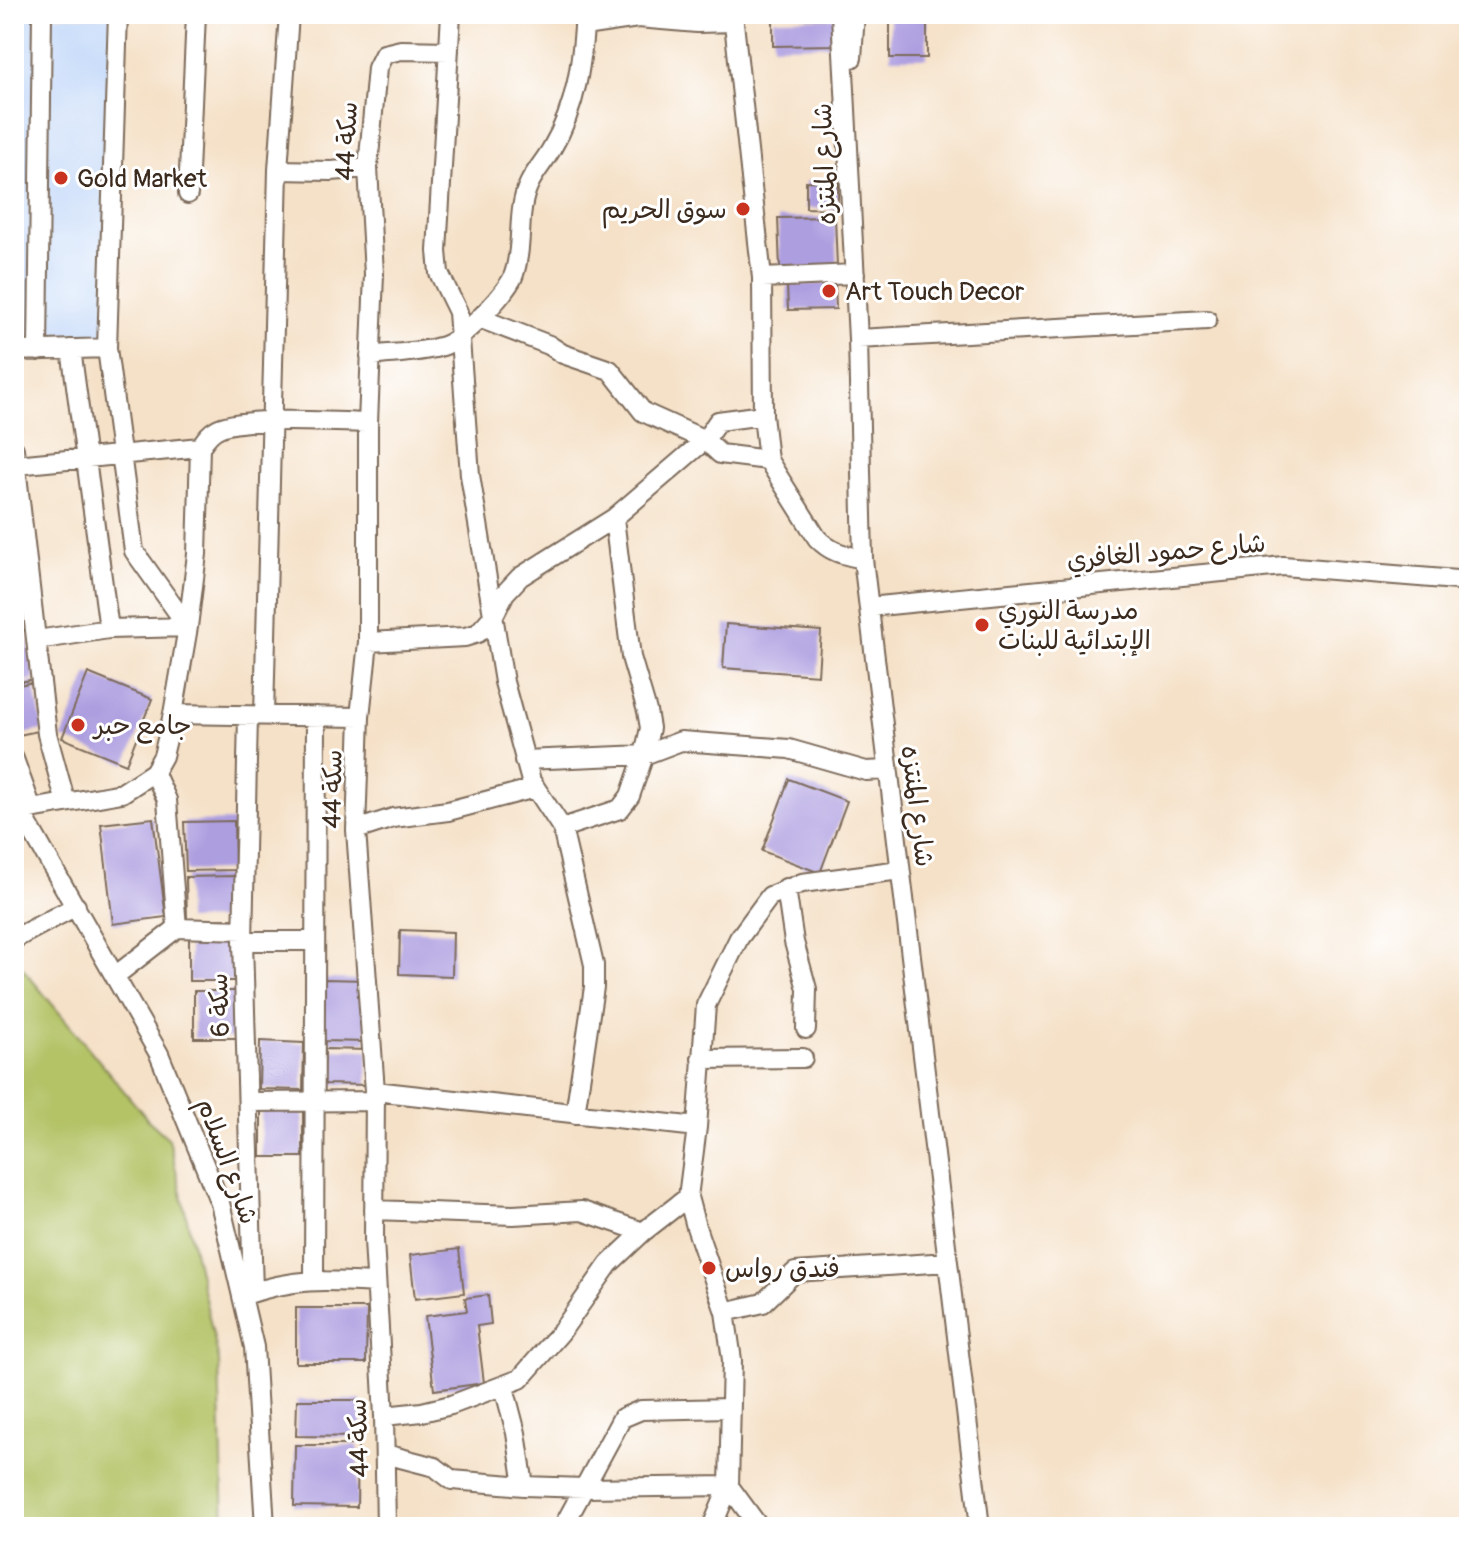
<svg xmlns="http://www.w3.org/2000/svg" width="1483" height="1541" font-family="Pangolin,'Playpen Sans Arabic',sans-serif">
<style>
.built{fill:#c8dcf9}
.green{fill:#b3c366;stroke:#777642;stroke-width:2}
.building{fill:#ad9ee0}
.lines{fill:none;stroke-linecap:round;stroke-linejoin:round}
.minor-casing{stroke:#7c6a5a;stroke-width:22}
.minor{stroke:#fff;stroke-width:18}
.poi-dot{fill:#c8321e;stroke:#fff;stroke-width:3}
.labels{text-anchor:middle;stroke-width:6;stroke-linejoin:round;paint-order:stroke}
.street-label{font-size:26px;fill:#3b2a1e;stroke:#fff}
.poi-label{font-size:26px;fill:#3b2a1e;stroke:#fff;text-anchor:start}
</style>
<rect width="100%" height="100%" fill="#fff"/>
<filter id="ink" filterUnits="userSpaceOnUse"><feTurbulence type="fractalNoise" baseFrequency=".0125" numOctaves="2"/><feDisplacementMap in="SourceGraphic" scale="16" xChannelSelector="R" yChannelSelector="G"/><feConvolveMatrix kernelMatrix="1 2 1 2 8 2 1 2 1" color-interpolation-filters="sRGB"/></filter>
<filter id="wash" filterUnits="userSpaceOnUse"><feTurbulence type="fractalNoise" baseFrequency=".006" numOctaves="4" result="noise"/><feDisplacementMap in="SourceGraphic" scale="32" xChannelSelector="R" yChannelSelector="G"/><feGaussianBlur stdDeviation="1.8" result="paint"/><feColorMatrix in="noise" values="0 0 0 0 0 0 0 0 0 0 0 0 0 0 0 0 0 1.4 0 .05"/><feComposite in="paint" operator="in"/></filter>
<g filter="url(#wash)">
<rect width="100%" height="100%" fill="#f5e1c8"/>
<path class="built" d="M 14,15 L 111,17 L 104,340 L 14,338 Z"/>
<path class="green" d="M 14,963 L 19,964 L 148,1120 L 169,1139 L 219,1361 L 224,1527 L 14,1527 Z"/>
<g id="blocks">
<path class="building" d="M 927,17 L 927,58 L 890,58 L 890,18 Z
M 836,18 L 837,45 L 773,46 L 773,19 Z
M 806,181 L 838,182 L 838,209 L 806,208 Z
M 835,217 L 837,267 L 780,269 L 778,218 Z
M 835,283 L 836,309 L 788,310 L 787,285 Z
M 14,582 L 17,582 L 23,625 L 14,627 Z
M 726,624 L 821,631 L 818,675 L 723,668 Z
M 26,630 L 35,679 L 14,683 L 14,632 Z
M 88,673 L 152,699 L 126,764 L 62,738 Z
M 34,682 L 43,730 L 14,736 L 14,686 Z
M 789,779 L 847,801 L 820,873 L 762,851 Z
M 153,818 L 166,917 L 113,924 L 101,824 Z
M 234,821 L 235,870 L 186,871 L 184,822 Z
M 235,876 L 236,919 L 187,920 L 186,877 Z
M 400,930 L 453,932 L 452,976 L 399,974 Z
M 189,938 L 238,938 L 239,981 L 189,981 Z
M 324,979 L 367,980 L 366,1042 L 323,1041 Z
M 194,991 L 241,991 L 240,1038 L 194,1038 Z
M 260,1041 L 304,1043 L 303,1090 L 259,1089 Z
M 325,1049 L 368,1050 L 367,1085 L 324,1084 Z
M 261,1109 L 303,1109 L 303,1157 L 261,1157 Z
M 459,1249 L 464,1293 L 415,1299 L 410,1255 Z
M 488,1295 L 491,1324 L 477,1326 L 484,1383 L 434,1390 L 425,1316 L 467,1311 L 465,1298 Z
M 296,1308 L 367,1308 L 366,1363 L 296,1363 Z
M 297,1400 L 361,1400 L 361,1437 L 296,1436 Z
M 295,1445 L 358,1445 L 357,1507 L 294,1506 Z"/>
</g>
</g>
<g filter="url(#ink)">
<use href="#blocks" fill-opacity="0" stroke="#7c6a5a" stroke-width="2"/>
<g class="lines">
<defs>
<path id="minor" d="M 118,14 L 107,348 L 134,551 L 188,627
M 451,14 L 437,251 L 439,273 L 458,312 L 470,475 L 504,682 L 531,781 L 562,828 L 594,965 L 594,987 L 575,1114
M 733,14 L 762,278 L 763,415 L 768,460 L 817,538 C 831,553 845,555 863,559
M 841,14 L 858,339 L 863,559 L 980,1527
M 584,26 L 638,18 L 697,23 L 734,22
M 852,58 L 855,14
M 278,170 L 331,171 L 368,168
M 188,194 L 196,14
M 762,278 L 855,274
M 479,318 L 549,345 L 563,354 L 610,370 L 643,412 L 705,440 L 720,454 L 768,460
M 858,339 L 1207,320
M 71,349 L 109,629
M 14,351 L 107,348
M 38,351 L 42,14
M 370,356 C 394,353 420,353 443,346 C 462,340 502,297 512,279 C 515,273 517,263 518,256 C 522,232 518,207 529,184 C 535,171 545,161 552,148 C 577,106 582,61 585,14
M 14,449 L 47,734 L 66,803
M 16,465 L 200,447
M 869,607 L 1283,566 L 1469,581
M 37,640 L 109,629 L 188,627
M 368,642 L 465,637 L 478,633 L 494,615 L 505,593 L 520,577 L 614,518 L 705,440 L 718,421 L 763,415
M 173,714 L 360,717
M 264,715 L 278,170 L 289,14
M 248,716 L 243,941 L 253,1292
M 14,759 L 31,806
M 524,760 L 644,755 L 681,741 L 789,749 L 866,771 L 887,770
M 14,793 L 20,810 L 159,1054 L 220,1203 L 254,1347 L 265,1527
M 14,812 L 122,793 L 154,772
M 562,828 L 620,809 L 630,796 L 644,755 L 650,728 L 647,711 L 631,657 L 614,518
M 356,830 L 393,818 L 448,811 L 535,788
M 786,888 L 794,942 L 807,989 L 806,1029
M 177,928 L 167,800 L 154,772 L 163,756 L 173,714 L 188,627 L 197,554 L 200,447 C 205,440 209,433 217,429 C 239,416 338,422 368,423
M 14,939 L 76,906
M 243,941 L 315,941
M 115,976 L 177,928 L 243,930
M 701,1059 L 803,1058
M 375,1091 L 697,1127
M 248,1102 L 375,1101
M 374,1210 L 513,1215 L 582,1211 L 643,1232
M 314,1279 L 316,716
M 245,1295 C 295,1278 324,1280 375,1283
M 725,1312 L 763,1303 L 795,1272 L 948,1262
M 504,1387 L 516,1433 L 524,1486
M 384,1416 L 422,1412 L 451,1405 L 520,1379 L 561,1332 L 609,1264 L 643,1232 L 688,1197
M 385,1454 L 435,1467 L 452,1480 L 524,1486 L 585,1488 L 729,1486
M 729,1486 L 759,1527
M 386,1527 L 384,1416 L 374,1240 L 375,1091 L 356,830 L 360,717 L 368,642 L 368,423 L 374,274 L 368,168 L 377,68 L 384,54 L 401,50 L 449,51
M 563,1527 L 622,1418 L 641,1410 L 730,1408
M 712,1527 L 729,1486 L 732,1360 L 725,1312 L 696,1227 L 688,1197 L 697,1127 L 706,1005 L 739,938 L 770,896 L 802,883 L 900,870"/>
</defs>
<use href="#minor" class="minor-casing"/>
<use href="#minor" class="minor"/>
</g>
</g>
<g class="poi-dot">
<circle cx="61" cy="178" r="8"/>
<circle cx="743" cy="209" r="8"/>
<circle cx="829" cy="291" r="8"/>
<circle cx="982" cy="625" r="8"/>
<circle cx="78" cy="725" r="8"/>
<circle cx="709" cy="1268" r="8"/>
</g>
<g class="labels">
<g class="street-label">
<text transform="translate(346 141) rotate(-87)" y="9">سكة 44</text>
<text transform="translate(824 164) rotate(-92)" y="9">شارع المنتزه</text>
<text transform="translate(1166 551) rotate(-5)" y="9">شارع حمود الغافري</text>
<text transform="translate(332 789) rotate(-89)" y="9">سكة 44</text>
<text transform="translate(918 806) rotate(83)" y="9">شارع المنتزه</text>
<text transform="translate(219 1005) rotate(-92)" y="9">سكة 6</text>
<text transform="translate(228 1161) rotate(70)" y="9">شارع السلام</text>
<text transform="translate(358 1438) rotate(-92)" y="9">سكة 44</text>
</g>
<g class="poi-label">
<text x="77" y="187">Gold Market</text>
<text x="727" y="218" text-anchor="end">سوق الحريم</text>
<text x="845" y="300">Art Touch Decor</text>
<text x="998" y="619">مدرسة النوري<tspan x="998" dy="30">الإبتدائية للبنات</tspan></text>
<text x="94" y="734">جامع حبر</text>
<text x="725" y="1277">فندق رواس</text>
</g>
</g>
<rect width="1483" height="1541" fill="none" stroke="#fff" stroke-width="48"/>
</svg>
